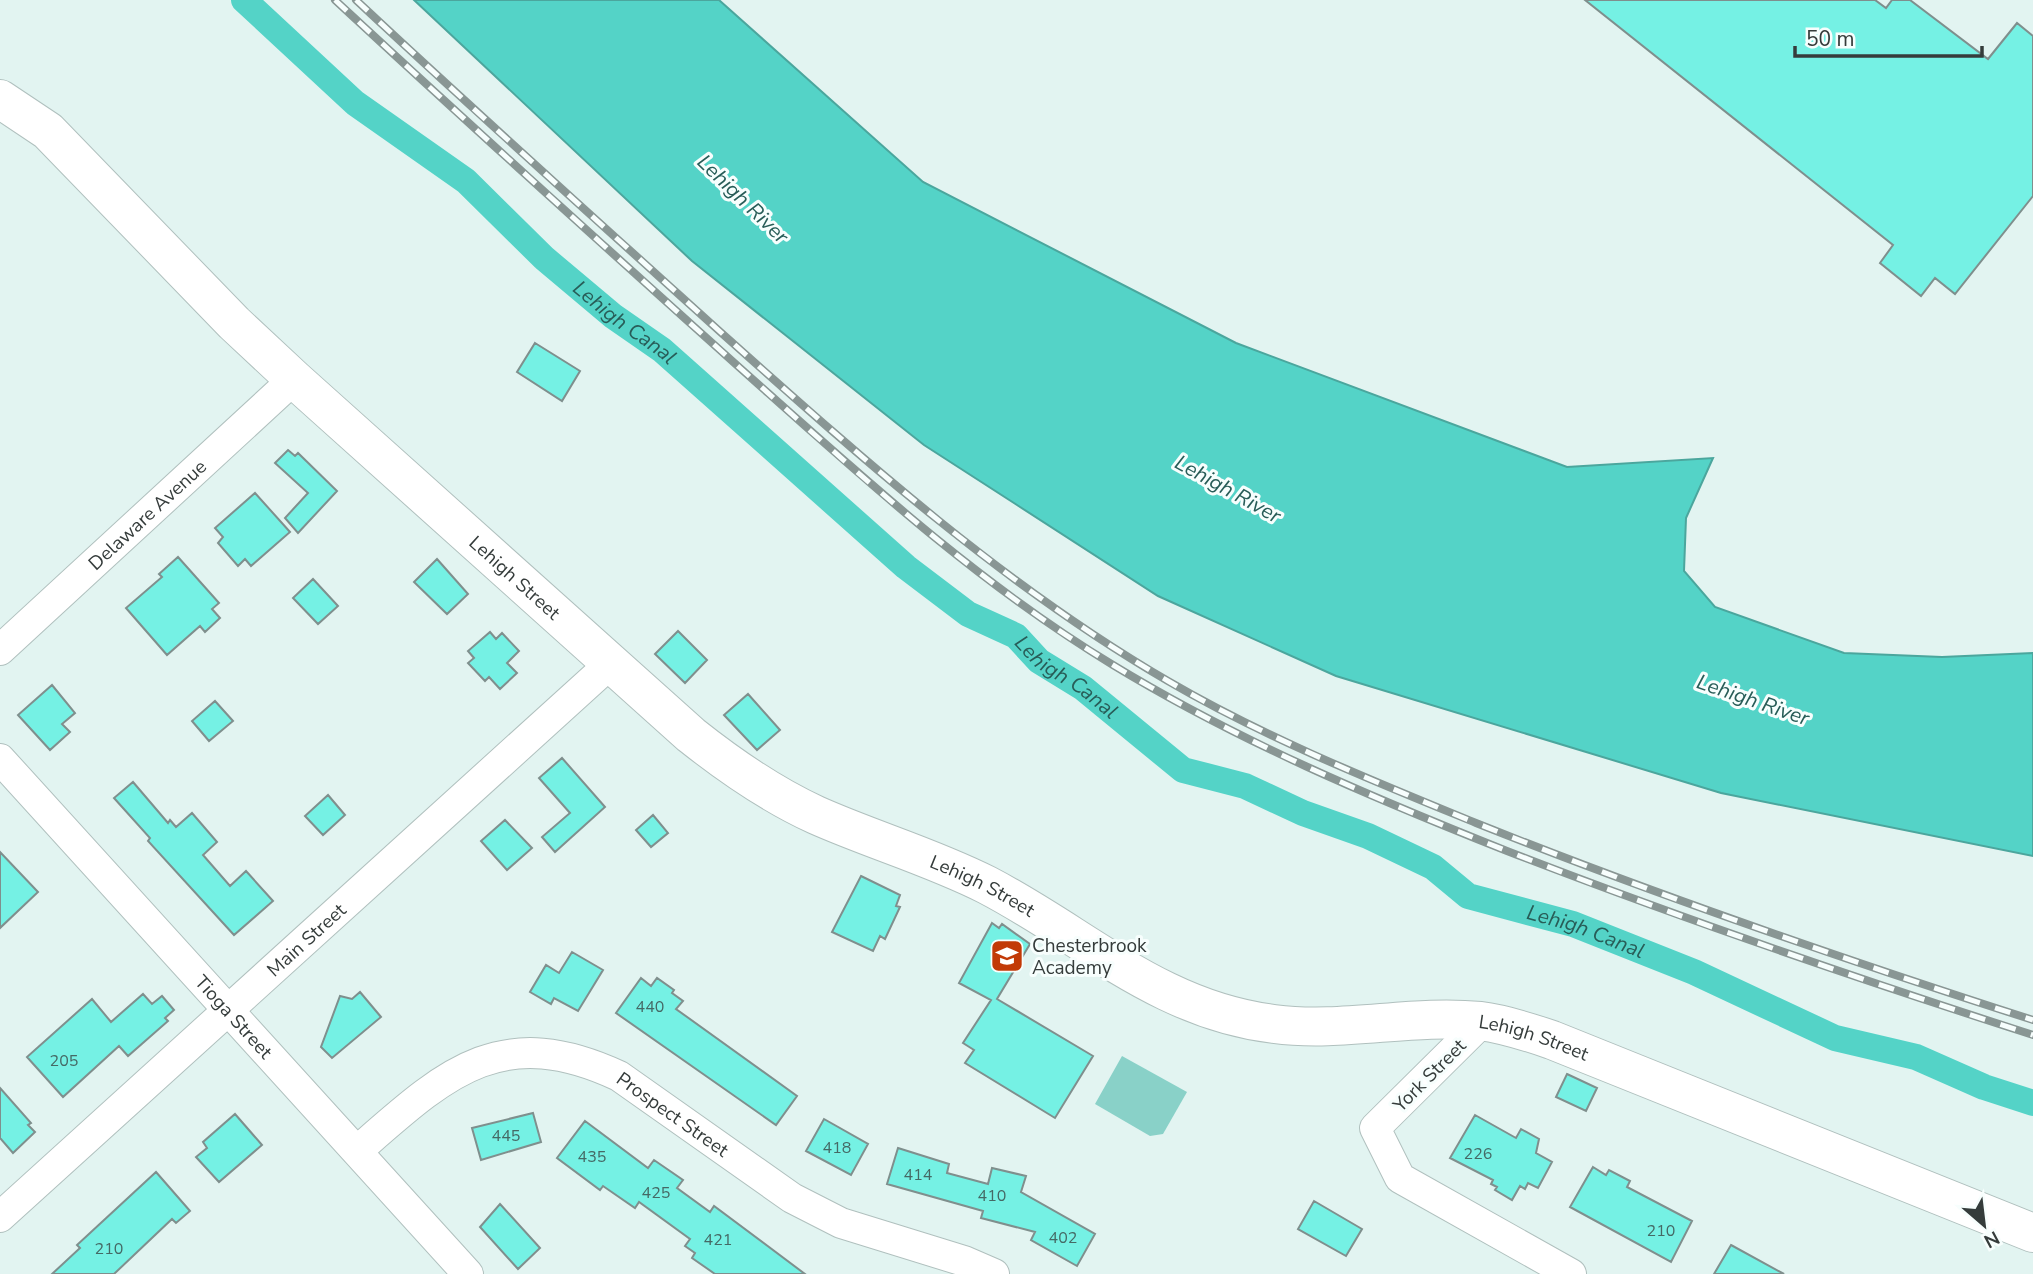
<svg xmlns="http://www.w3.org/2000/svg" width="2033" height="1274" font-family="'Nunito Sans',sans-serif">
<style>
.green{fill:#89d1c8}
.water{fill:#54d3c7;stroke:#4ba69d;stroke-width:2}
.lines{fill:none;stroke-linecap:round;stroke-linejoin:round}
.canal{stroke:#54d3c7;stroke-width:26}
.building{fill:#75f1e4;stroke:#7f8f8d;stroke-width:2}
.street-casing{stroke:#b0c0be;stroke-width:32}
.secondary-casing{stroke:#b0c0be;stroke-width:40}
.street{stroke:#fff;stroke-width:30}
.secondary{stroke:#fff;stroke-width:38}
.rail-casing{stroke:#899694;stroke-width:8}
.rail{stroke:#f7fefd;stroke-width:5;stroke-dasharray:16;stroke-linecap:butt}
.labels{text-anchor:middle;stroke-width:6;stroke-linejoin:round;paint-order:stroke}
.number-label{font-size:16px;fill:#456965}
.street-label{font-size:19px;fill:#353c3b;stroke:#f7fefd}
.poi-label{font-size:19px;fill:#353c3b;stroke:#f7fefd;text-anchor:start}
.water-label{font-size:21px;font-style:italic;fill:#285d58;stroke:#f7fefd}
</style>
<rect width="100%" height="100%" fill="#e2f4f1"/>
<path class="green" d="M 1122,1056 L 1187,1092 L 1163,1134 L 1150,1136 L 1095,1104 Z"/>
<path class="water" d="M 414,0 L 719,0 L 923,182 L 1236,343 L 1567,467 L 1713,458 L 1686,518 L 1684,571 L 1715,607 L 1844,653 L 1942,657 L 2033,653 L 2033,856 L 1721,793 L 1336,676 L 1158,596 L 924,445 L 692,261 Z"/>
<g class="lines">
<path class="canal" id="s1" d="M 244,0 L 355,103 L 466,181 L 544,258 L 613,316 L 662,350 L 906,567 L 968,614 L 1016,636 L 1039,661 L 1083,688 L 1183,770 L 1245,786 L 1303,813 L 1368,836 L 1433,867 L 1468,896 L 1573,924 L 1694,972 L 1835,1038 L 1916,1057 L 1984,1087 L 2033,1103"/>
</g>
<path class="building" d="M 1585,0 L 1875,0 L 1886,8 L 1892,0 L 1910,0 L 1988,59 L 2017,23 L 2033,36 L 2033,196 L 1955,294 L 1935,278 L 1921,296 L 1880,263 L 1893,245 Z
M 535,343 L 580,371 L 562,401 L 517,372 Z
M 288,450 L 295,456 L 298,453 L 337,491 L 298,533 L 285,518 L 308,493 L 275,463 Z
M 255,493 L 290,532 L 251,566 L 245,559 L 238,566 L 218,543 L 223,537 L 215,528 Z
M 178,557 L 219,603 L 212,609 L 220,618 L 205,632 L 200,626 L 167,655 L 126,608 L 162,577 L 159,574 Z
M 437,559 L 468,594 L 447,614 L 414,582 Z
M 313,579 L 338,606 L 318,624 L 293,598 Z
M 678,631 L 707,660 L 685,683 L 655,654 Z
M 490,632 L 496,639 L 502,633 L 519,651 L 507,663 L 517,673 L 500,689 L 489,677 L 485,681 L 468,663 L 474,658 L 468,651 Z
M 52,685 L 75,713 L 62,724 L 70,732 L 50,750 L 18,715 Z
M 748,694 L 780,730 L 757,750 L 724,715 Z
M 215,701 L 233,721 L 209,741 L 192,721 Z
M 562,758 L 605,807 L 555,852 L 542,837 L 570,813 L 539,778 Z
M 133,782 L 168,823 L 170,820 L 176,827 L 192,813 L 217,842 L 203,855 L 230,886 L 246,871 L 273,901 L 234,935 L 148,841 L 150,838 L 114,798 Z
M 328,795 L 345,815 L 323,835 L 305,816 Z
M 653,815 L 668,833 L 651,847 L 636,830 Z
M 505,820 L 532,848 L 507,870 L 481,841 Z
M 0,852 L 38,892 L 0,928 Z
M 861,876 L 900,895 L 896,906 L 900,907 L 885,939 L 880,936 L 873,951 L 832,932 Z
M 992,923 L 999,928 L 1002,924 L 1030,944 L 997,999 L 1093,1056 L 1055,1118 L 965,1063 L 974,1050 L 963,1043 L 991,1000 L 959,983 Z
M 572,952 L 603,970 L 578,1011 L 554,998 L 551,1004 L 530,992 L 546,965 L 559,973 Z
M 641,978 L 651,986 L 657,978 L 674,990 L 672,993 L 683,1001 L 676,1009 L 797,1096 L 776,1125 L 616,1013 Z
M 360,992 L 381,1017 L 332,1058 L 321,1047 L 340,996 L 352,999 Z
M 143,994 L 152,1004 L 162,996 L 174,1010 L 165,1018 L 168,1021 L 128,1056 L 119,1046 L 63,1097 L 27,1057 L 92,999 L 111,1022 Z
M 1567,1074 L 1597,1088 L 1586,1111 L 1556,1097 Z
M 0,1088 L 31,1123 L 28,1125 L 35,1132 L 13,1153 L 0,1138 Z
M 533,1113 L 541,1142 L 481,1160 L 472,1128 Z
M 235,1114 L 262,1145 L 219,1182 L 196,1157 L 207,1148 L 203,1142 Z
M 1475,1115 L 1516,1138 L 1521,1129 L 1539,1139 L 1536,1153 L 1552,1162 L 1538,1188 L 1528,1183 L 1525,1189 L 1520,1186 L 1512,1200 L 1495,1190 L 1497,1187 L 1491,1184 L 1493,1180 L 1450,1158 Z
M 824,1119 L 868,1144 L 851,1175 L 806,1151 Z
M 585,1121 L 648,1168 L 654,1160 L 683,1180 L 677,1188 L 710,1212 L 714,1206 L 805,1274 L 715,1274 L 692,1258 L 695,1253 L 685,1246 L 690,1239 L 639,1202 L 635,1208 L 603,1186 L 600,1190 L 557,1158 Z
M 898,1148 L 949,1164 L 947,1173 L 988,1184 L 992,1168 L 1026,1176 L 1021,1192 L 1095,1234 L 1077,1266 L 1031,1240 L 1035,1232 L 981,1218 L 983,1211 L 887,1184 Z
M 1593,1167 L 1606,1175 L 1609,1170 L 1630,1181 L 1627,1187 L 1692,1221 L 1671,1262 L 1570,1207 Z
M 156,1172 L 190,1211 L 176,1223 L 172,1219 L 114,1274 L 52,1274 L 80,1248 L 77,1245 Z
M 1314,1201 L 1362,1229 L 1346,1256 L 1298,1229 Z
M 500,1204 L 540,1248 L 518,1269 L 480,1227 Z
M 1731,1245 L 1784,1274 L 1714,1274 Z"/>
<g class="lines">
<defs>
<g id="street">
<path id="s2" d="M 0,650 L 294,379"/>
<path id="s3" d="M 0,759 L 468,1274"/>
<path d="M 1483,1021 L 1375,1128 L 1400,1178 L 1571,1274"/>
<path id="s4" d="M 357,1151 C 444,1075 499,1020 619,1076 L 792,1198 L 841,1223 L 964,1261 L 994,1274"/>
<path id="s5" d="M 0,1217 L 611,663"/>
</g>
<g id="secondary">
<path id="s6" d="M 0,99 L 48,131 L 234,323 L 294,379 L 691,735 C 730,766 770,794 816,815 C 872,840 932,857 987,885 C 1085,936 1159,1010 1274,1024 C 1343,1033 1412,1014 1480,1021 C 1504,1024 1529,1032 1552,1040 L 2033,1233"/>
</g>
</defs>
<use href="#street" class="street-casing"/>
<use href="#secondary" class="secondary-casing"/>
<use href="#street" class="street"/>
<use href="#secondary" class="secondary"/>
<defs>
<path id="rail" d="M 335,0 C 469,124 604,246 740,368 C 859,474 976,582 1113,665 C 1238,741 1371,797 1507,851 C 1680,918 1856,978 2033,1035
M 356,0 C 478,114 602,225 726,337 C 866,462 1005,586 1168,681 C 1266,738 1371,780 1476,823 C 1659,896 1846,960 2033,1020"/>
</defs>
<use href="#rail" class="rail-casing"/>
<use href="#rail" class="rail"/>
</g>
<defs>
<symbol id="school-square" viewBox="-11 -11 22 22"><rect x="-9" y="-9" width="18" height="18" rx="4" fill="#c23a07" stroke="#f7fefd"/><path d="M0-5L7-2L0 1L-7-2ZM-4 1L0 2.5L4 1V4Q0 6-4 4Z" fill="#fff"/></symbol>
</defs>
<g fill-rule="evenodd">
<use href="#school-square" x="988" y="937" width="38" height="38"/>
</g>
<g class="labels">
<g class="number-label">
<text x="650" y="1012">440</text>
<text x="64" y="1066">205</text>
<text x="506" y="1141">445</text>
<text x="837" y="1153">418</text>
<text x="1478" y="1159">226</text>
<text x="592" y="1162">435</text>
<text x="918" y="1180">414</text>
<text x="656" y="1198">425</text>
<text x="992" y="1201">410</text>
<text x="1661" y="1236">210</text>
<text x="1063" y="1243">402</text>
<text x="718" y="1245">421</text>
<text x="109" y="1254">210</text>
</g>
<g class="street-label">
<text dy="7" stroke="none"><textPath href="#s2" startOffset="200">Delaware Avenue</textPath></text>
<text dy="7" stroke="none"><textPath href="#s6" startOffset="704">Lehigh Street</textPath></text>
<text dy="7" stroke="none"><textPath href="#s6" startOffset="1270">Lehigh Street</textPath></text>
<text dy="7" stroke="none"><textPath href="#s5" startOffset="413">Main Street</textPath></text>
<text dy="7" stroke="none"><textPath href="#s3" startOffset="348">Tioga Street</textPath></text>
<text dy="7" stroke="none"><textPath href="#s6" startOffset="1858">Lehigh Street</textPath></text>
<text transform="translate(1429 1075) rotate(-45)" y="7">York Street</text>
<text dy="7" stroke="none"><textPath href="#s4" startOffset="362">Prospect Street</textPath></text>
</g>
<g class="poi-label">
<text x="1032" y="952">Chesterbrook<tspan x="1032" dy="22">Academy</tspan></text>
</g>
<g class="water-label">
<text transform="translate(743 199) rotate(44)" y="7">Lehigh River</text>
<text dy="7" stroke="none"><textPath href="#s1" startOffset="500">Lehigh Canal</textPath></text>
<text transform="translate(1228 489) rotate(29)" y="7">Lehigh River</text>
<text dy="7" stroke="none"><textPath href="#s1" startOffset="1069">Lehigh Canal</textPath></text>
<text transform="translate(1753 700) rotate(19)" y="7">Lehigh River</text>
<text dy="7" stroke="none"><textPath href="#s1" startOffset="1656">Lehigh Canal</textPath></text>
</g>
</g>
<g transform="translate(1984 1225) rotate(152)" stroke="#f7fefd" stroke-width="5" paint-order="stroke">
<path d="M0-5L12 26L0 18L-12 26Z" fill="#353c3b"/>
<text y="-10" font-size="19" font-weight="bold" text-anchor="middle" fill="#353c3b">N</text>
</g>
<path d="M1795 46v10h187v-10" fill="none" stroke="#353c3b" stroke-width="3.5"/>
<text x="1806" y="46" font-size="21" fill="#353c3b" stroke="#f7fefd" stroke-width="5" paint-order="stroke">50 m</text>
</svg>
